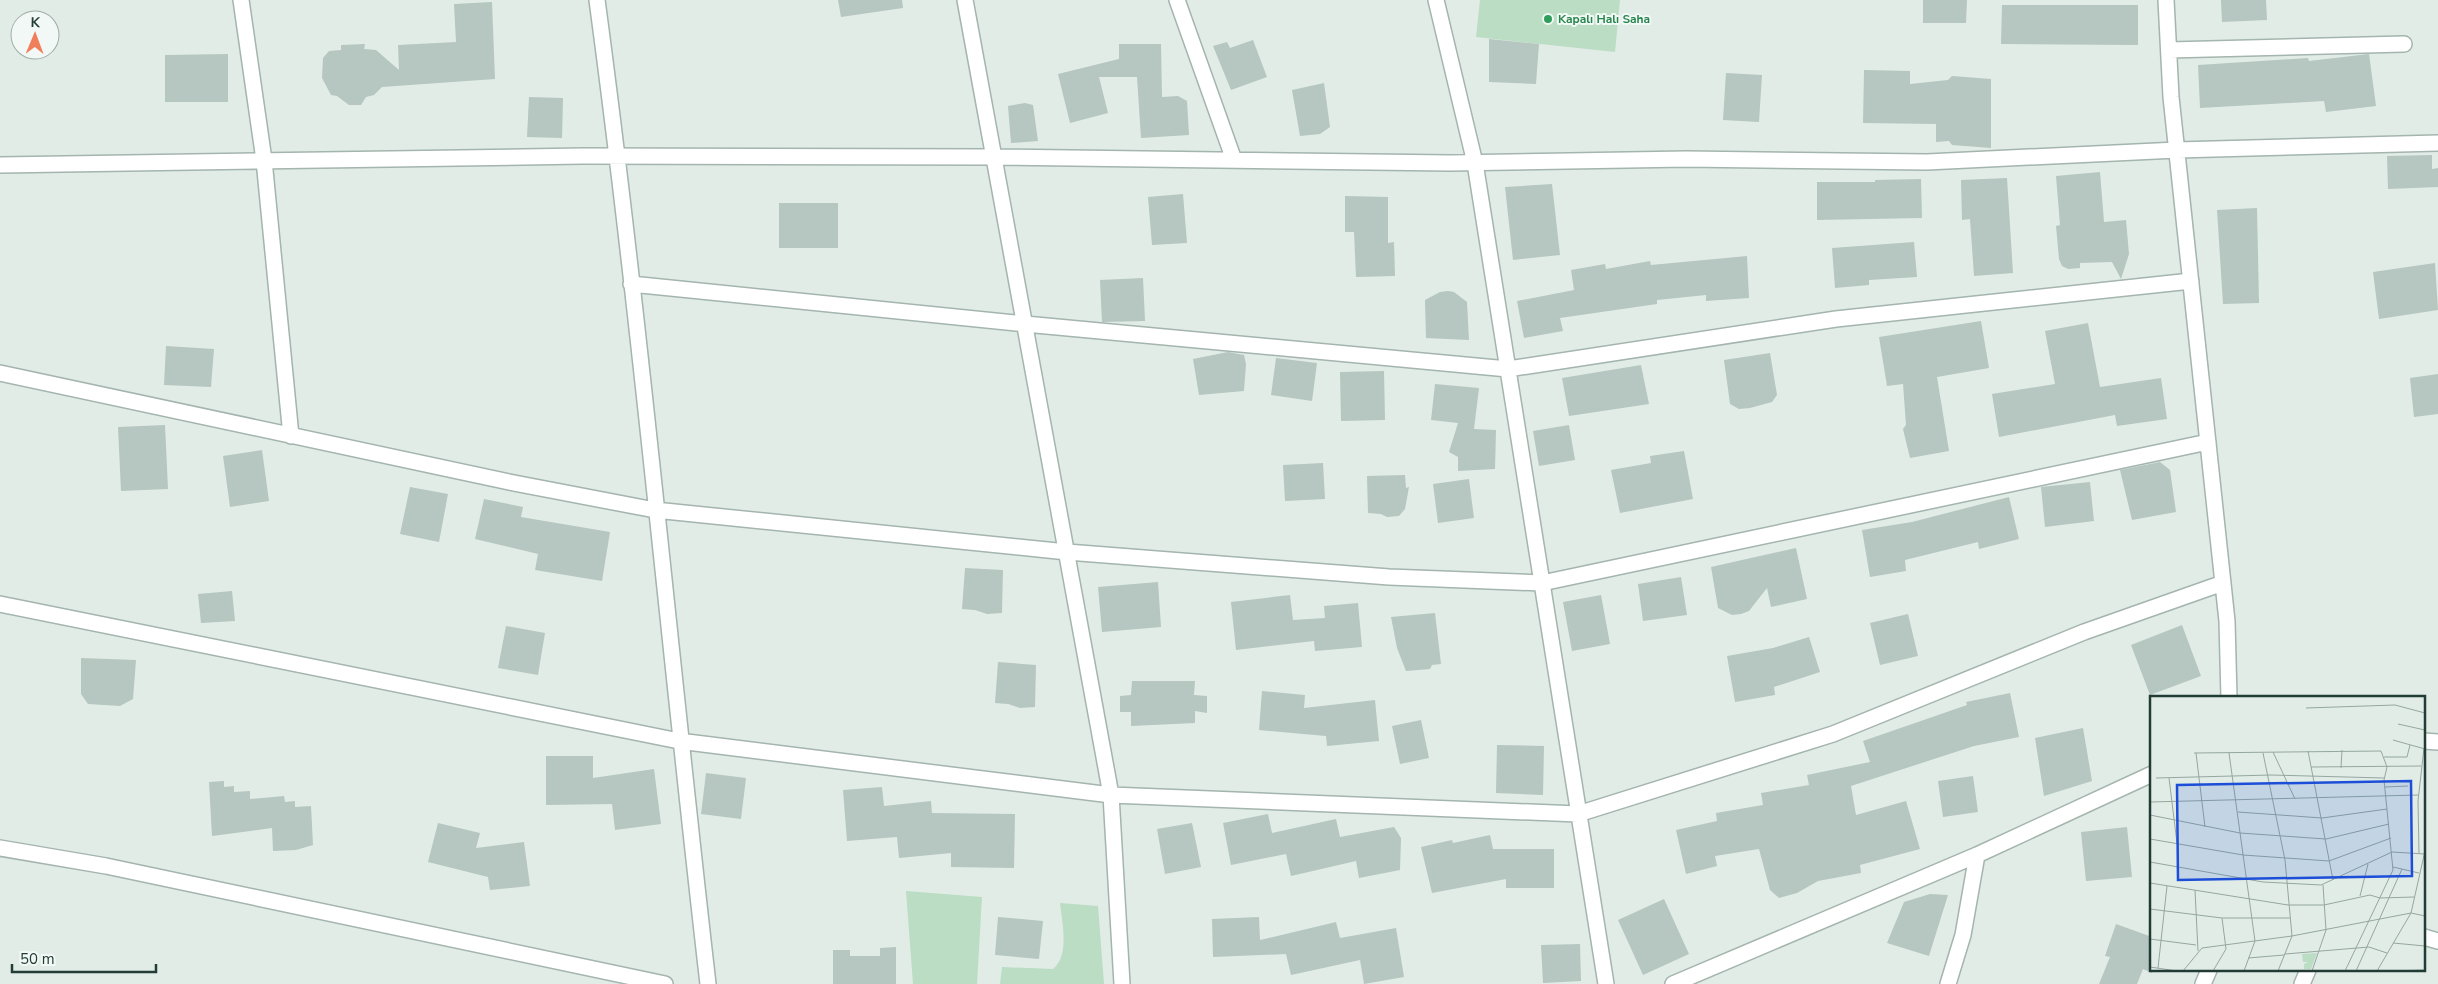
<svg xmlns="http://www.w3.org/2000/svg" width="2438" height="984" font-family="'Nunito Sans',sans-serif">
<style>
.green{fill:#baddc3}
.building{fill:#b6c6c0}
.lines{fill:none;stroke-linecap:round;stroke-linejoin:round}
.minor-casing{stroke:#a4b4ae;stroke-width:18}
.minor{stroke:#fff;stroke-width:15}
.leisure-dot{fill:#2e9e5b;stroke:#f2f8f5;stroke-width:2}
.labels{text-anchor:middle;stroke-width:4;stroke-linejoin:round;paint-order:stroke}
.leisure-label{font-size:12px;font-weight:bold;fill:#27864d;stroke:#f2f8f5;text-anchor:start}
.inset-road{fill:none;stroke:#95a6a0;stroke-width:1}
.view{fill:#1d4ed8;fill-opacity:0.15;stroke:#1d4ed8;stroke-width:2.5}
.inset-edge{fill:none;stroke:#223c35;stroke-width:2.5}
</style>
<rect width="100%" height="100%" fill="#e1ece7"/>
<path class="green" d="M 1480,0 L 1620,0 L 1615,52 L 1476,37 Z
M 906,891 L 982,897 L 977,984 L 913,984 Z
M 1060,903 L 1098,906 L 1104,984 L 1000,984 L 1002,967 L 1053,969 C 1070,955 1062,923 1060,903 Z"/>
<path class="building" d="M 838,0 L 902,0 L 903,8 L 841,17 Z
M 1923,0 L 1967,0 L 1966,23 L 1923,23 Z
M 2221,0 L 2266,0 L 2267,20 L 2222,22 Z
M 492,2 L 495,79 L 382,87 L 374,95 L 366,97 L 361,105 L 349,105 L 337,96 L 331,95 L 322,78 L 323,58 L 329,51 L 341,50 L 341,45 L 365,44 L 364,49 L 376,50 L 399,70 L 398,45 L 456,42 L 454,4 Z
M 2002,5 L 2138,5 L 2138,45 L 2001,44 Z
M 1489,39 L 1539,44 L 1536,84 L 1489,82 Z
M 1253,40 L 1267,77 L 1231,90 L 1213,46 L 1227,42 L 1230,48 Z
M 1119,44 L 1161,44 L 1162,97 L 1178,96 L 1187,101 L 1189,135 L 1141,138 L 1137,77 L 1099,77 L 1108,113 L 1070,123 L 1058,74 L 1119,59 Z
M 228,54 L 228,102 L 165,102 L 165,55 Z
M 2369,54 L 2376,106 L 2326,112 L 2324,101 L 2200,108 L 2198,65 L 2308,58 L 2309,61 Z
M 1864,70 L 1910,71 L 1910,84 L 1948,80 L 1952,76 L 1991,79 L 1991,148 L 1952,145 L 1949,141 L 1936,142 L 1936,124 L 1863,123 Z
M 1726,73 L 1762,75 L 1759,122 L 1723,120 Z
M 1324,83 L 1330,127 L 1320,134 L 1300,136 L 1292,90 Z
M 529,97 L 563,98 L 562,138 L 527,137 Z
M 1025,103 L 1033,105 L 1038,141 L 1011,143 L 1008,106 Z
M 2432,155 L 2432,169 L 2438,168 L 2438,187 L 2388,189 L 2387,156 Z
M 2100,172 L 2104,222 L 2126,220 L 2129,254 L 2121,279 L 2112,262 L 2080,263 L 2080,268 L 2068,269 L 2062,266 L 2059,259 L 2056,226 L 2060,225 L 2056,176 Z
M 2007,178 L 2013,273 L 1974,276 L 1970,219 L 1962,220 L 1961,180 Z
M 1921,179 L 1922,218 L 1817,220 L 1817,182 L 1875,182 L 1875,180 Z
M 1552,184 L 1560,255 L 1513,260 L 1505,187 Z
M 1183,194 L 1187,243 L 1152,245 L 1148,197 Z
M 1345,196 L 1388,197 L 1388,243 L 1394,242 L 1395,276 L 1356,277 L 1354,232 L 1345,232 Z
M 779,203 L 838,203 L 838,248 L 779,248 Z
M 2257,208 L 2259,303 L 2223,304 L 2217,210 Z
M 1914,242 L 1917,277 L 1869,280 L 1869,285 L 1835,288 L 1832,248 Z
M 1747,256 L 1749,298 L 1706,301 L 1706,295 L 1657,300 L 1657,304 L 1560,318 L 1563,331 L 1524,338 L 1517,301 L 1574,290 L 1571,270 L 1605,264 L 1606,269 L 1650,261 L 1651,265 Z
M 2435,263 L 2438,310 L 2379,319 L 2373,272 Z
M 1143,278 L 1145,321 L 1102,322 L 1100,280 Z
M 1448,291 L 1454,292 L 1467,302 L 1469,340 L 1426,338 L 1425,300 L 1440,292 Z
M 1981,321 L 1989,368 L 1937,377 L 1949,451 L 1910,458 L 1903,429 L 1906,425 L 1903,384 L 1887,386 L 1879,337 Z
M 2088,323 L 2100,387 L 2161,378 L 2167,419 L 2117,426 L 2115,415 L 1999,437 L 1992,394 L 2055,384 L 2045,331 Z
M 166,346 L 214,349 L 211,387 L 164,385 Z
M 1228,352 L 1244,355 L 1246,364 L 1244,391 L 1199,395 L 1193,359 Z
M 1770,353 L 1777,395 L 1772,402 L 1750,408 L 1739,409 L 1730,404 L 1724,360 Z
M 1276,358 L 1317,363 L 1312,401 L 1271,395 Z
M 1641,365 L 1649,404 L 1569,416 L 1562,378 Z
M 1384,371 L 1385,420 L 1341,421 L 1340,372 Z
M 2438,374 L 2438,414 L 2414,417 L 2410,378 Z
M 1435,384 L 1479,388 L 1474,429 L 1496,430 L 1495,469 L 1458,471 L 1458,457 L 1449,452 L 1458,423 L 1431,420 Z
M 165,425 L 168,489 L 121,491 L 118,427 Z
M 1569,425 L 1575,460 L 1539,466 L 1533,431 Z
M 262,450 L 269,501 L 230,507 L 223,456 Z
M 1684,451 L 1693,499 L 1620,513 L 1611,470 L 1651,463 L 1650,456 Z
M 2160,462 L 2170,470 L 2176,512 L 2132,520 L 2120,470 Z
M 1323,463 L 1325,499 L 1285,501 L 1283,465 Z
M 1405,475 L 1406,488 L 1409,487 L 1405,509 L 1399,516 L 1387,517 L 1381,514 L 1368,513 L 1367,476 Z
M 1469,479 L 1474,518 L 1438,523 L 1433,484 Z
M 2090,482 L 2094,521 L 2045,527 L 2041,487 Z
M 410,487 L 448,494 L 439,542 L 400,534 Z
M 2009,497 L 2019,539 L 1979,549 L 1978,542 L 1905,560 L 1906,571 L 1870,577 L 1862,530 L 1912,522 Z
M 484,499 L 523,507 L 521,517 L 610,532 L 602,581 L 535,570 L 538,554 L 475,539 Z
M 1796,548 L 1807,599 L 1771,607 L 1767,588 L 1749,611 L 1741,614 L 1732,615 L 1718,608 L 1711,567 Z
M 965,568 L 1003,570 L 1002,613 L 987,614 L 975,610 L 962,609 Z
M 1681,577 L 1687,615 L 1643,621 L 1638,584 Z
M 1158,582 L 1161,627 L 1102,632 L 1098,587 Z
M 232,591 L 235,621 L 201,623 L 198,594 Z
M 1290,595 L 1293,620 L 1325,618 L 1324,606 L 1358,603 L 1362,647 L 1315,651 L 1314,641 L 1236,650 L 1231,602 Z
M 1601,595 L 1610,644 L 1572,651 L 1563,602 Z
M 1435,613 L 1441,664 L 1432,665 L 1430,669 L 1406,671 L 1397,648 L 1391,617 Z
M 1908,614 L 1918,656 L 1880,665 L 1870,623 Z
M 2182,625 L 2201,676 L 2150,695 L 2131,645 Z
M 506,626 L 545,633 L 538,675 L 498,668 Z
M 1809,637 L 1820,672 L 1774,687 L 1775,695 L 1735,702 L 1727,656 L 1773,648 Z
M 81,658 L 136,660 L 133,699 L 120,706 L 88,704 L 81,694 Z
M 998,662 L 1036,665 L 1035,707 L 1020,708 L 1008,704 L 995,703 Z
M 1132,681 L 1195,681 L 1194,695 L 1207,696 L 1207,713 L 1195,711 L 1195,723 L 1131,726 L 1131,712 L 1120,712 L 1120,696 L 1131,695 Z
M 1262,691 L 1305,695 L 1304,708 L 1375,700 L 1379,741 L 1327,746 L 1326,736 L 1259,730 Z
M 2010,693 L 2019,737 L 1974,746 L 1851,786 L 1856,815 L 1906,801 L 1920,849 L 1860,865 L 1861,873 L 1818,881 L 1797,893 L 1779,898 L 1770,890 L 1759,849 L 1715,856 L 1717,866 L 1686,874 L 1676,830 L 1717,821 L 1716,813 L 1763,805 L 1761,793 L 1809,785 L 1807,775 L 1870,762 L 1863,741 L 1967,705 L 1966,702 Z
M 1421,720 L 1429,758 L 1400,764 L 1392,726 Z
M 2083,728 L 2092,781 L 2044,796 L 2035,738 Z
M 1497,745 L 1544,746 L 1543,795 L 1496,793 Z
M 546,756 L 593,756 L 593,778 L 654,769 L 661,824 L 615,830 L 612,804 L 546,805 Z
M 706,773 L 746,778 L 741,819 L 701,814 Z
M 1973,776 L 1978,812 L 1943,817 L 1938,781 Z
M 224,781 L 224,787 L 234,786 L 234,792 L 250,791 L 250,799 L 284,796 L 285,802 L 295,801 L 295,807 L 311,806 L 313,845 L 296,850 L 273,851 L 272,828 L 212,836 L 209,782 Z
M 882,787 L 884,806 L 931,801 L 932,813 L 1015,814 L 1014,868 L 951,867 L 951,853 L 899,858 L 897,837 L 847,841 L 843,790 Z
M 1268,814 L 1272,833 L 1336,819 L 1340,837 L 1394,827 L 1401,838 L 1400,870 L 1359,878 L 1356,861 L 1291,876 L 1286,854 L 1231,865 L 1223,823 Z
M 438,823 L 480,833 L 476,848 L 524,842 L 530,886 L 490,890 L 488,877 L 428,862 Z
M 1192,823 L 1201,867 L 1165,874 L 1157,829 Z
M 2127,827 L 2132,877 L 2086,881 L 2081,832 Z
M 1490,835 L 1493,849 L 1554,849 L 1554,888 L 1506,888 L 1506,879 L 1432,893 L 1421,847 L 1452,840 L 1453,843 Z
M 1930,894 L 1948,895 L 1929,956 L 1887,943 L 1904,902 Z
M 1664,899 L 1689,954 L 1643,975 L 1618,920 Z
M 998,917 L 1043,921 L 1039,959 L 995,955 Z
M 1259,917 L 1260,940 L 1336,922 L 1340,938 L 1396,928 L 1404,977 L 1364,984 L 1360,960 L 1291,975 L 1286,954 L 1213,957 L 1212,919 Z
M 2116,924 L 2152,937 L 2152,973 L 2143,969 L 2137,984 L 2099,984 L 2110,957 L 2105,956 Z
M 1580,944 L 1581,981 L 1543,983 L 1541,945 Z
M 896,947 L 896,984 L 833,984 L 833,950 L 850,950 L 850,956 L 880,956 L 880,948 Z"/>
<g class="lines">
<defs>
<path id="minor" d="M 241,0 L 264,160 L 291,436
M 597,0 C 641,327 670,656 708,984
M 965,0 L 1111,795 L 1122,984
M 1177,0 L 1234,160
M 1436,0 L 1475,163 L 1606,984
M 2166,0 L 2171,97 L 2227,621 L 2229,698
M 2169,50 L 2404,44
M 0,165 L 583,156 L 994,157 L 1450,163 L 1686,159 L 1927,162 L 2177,150 L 2438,143
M 631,284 L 1025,324 L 1508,369 L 1836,319 L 2191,281
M 0,373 L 509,482 L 655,510 L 1067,552 L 1389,577 L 1542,583 L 2208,442
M 0,604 L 679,741 L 1111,795 L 1578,814 L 1833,734 L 2084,632 L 2223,583
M 2424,741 L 2438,742
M 0,848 L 106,866 L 665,984
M 2424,937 L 2438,941
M 1673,984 L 1977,855 L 2152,774
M 1948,984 L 1963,935 L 1977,855
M 2203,984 L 2209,970
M 2302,984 L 2308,970"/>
</defs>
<use href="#minor" class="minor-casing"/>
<use href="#minor" class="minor"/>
</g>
<circle class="leisure-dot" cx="1548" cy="19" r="5"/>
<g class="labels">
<g class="leisure-label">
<text x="1558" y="23">Kapalı Halı Saha</text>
</g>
</g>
<g transform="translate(2150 696)">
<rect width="275" height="275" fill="#e1ece7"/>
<path d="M 167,257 L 161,273 L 154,273 L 154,268 L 158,266 L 153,266 L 152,258 Z" fill="#baddc3"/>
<path class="inset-road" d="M 156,12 L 245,9 L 275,17M 248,28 L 275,34M 243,44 L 275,53M 158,55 L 183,184M 123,56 L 145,103M 44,57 L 231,55 L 237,71 L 234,84 L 243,174 L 195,275M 46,57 L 55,131M 79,57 L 105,245 L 94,275M 113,57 L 135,164 L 142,240 L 128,275M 234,61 L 257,61 L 260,49M 161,71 L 271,70M 191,72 L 192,54M 6,82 L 121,79 L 234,82M 19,82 L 27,147M 235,91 L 258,90M 0,106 L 268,99M 88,116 L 172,122 L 237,113M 0,119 L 90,137 L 161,142 L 176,143 L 239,128M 0,143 L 93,159 L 179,165 L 241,142M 269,157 L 268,105 L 274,52M 0,166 L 113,186 L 171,189 L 242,156 L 275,158M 243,171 L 269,177M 0,187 L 138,209 L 174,209 L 220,199 L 230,202 L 264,201M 45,194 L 48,255M 210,200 L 218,168M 0,213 L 72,222 L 140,222M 0,243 L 46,249M 243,247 L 275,250M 135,258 L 219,251 L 237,257M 98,262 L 134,259M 0,271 L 27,275M 8,272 L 17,190M 33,275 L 52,252 L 142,240 L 261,217 L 275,220M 63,275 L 76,253 L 72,222M 162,275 L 176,234 L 173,189M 188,275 L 209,275M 206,275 L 252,173M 227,275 L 261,217 L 275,155M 239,275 L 275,274"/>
<path class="view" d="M 261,85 L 262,180 L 28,184 L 27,89 Z"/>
<rect width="275" height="275" class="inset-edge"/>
</g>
<g transform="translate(35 35) rotate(1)"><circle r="24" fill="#f2f8f5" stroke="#9fada8"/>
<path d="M0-4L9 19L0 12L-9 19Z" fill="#f07e5a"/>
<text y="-8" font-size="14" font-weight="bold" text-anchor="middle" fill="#223c35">K</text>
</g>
<path d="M12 964v8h144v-8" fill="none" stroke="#223c35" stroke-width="2.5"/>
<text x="20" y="964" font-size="15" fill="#223c35" stroke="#f2f8f5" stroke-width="4" paint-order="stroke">50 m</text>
</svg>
